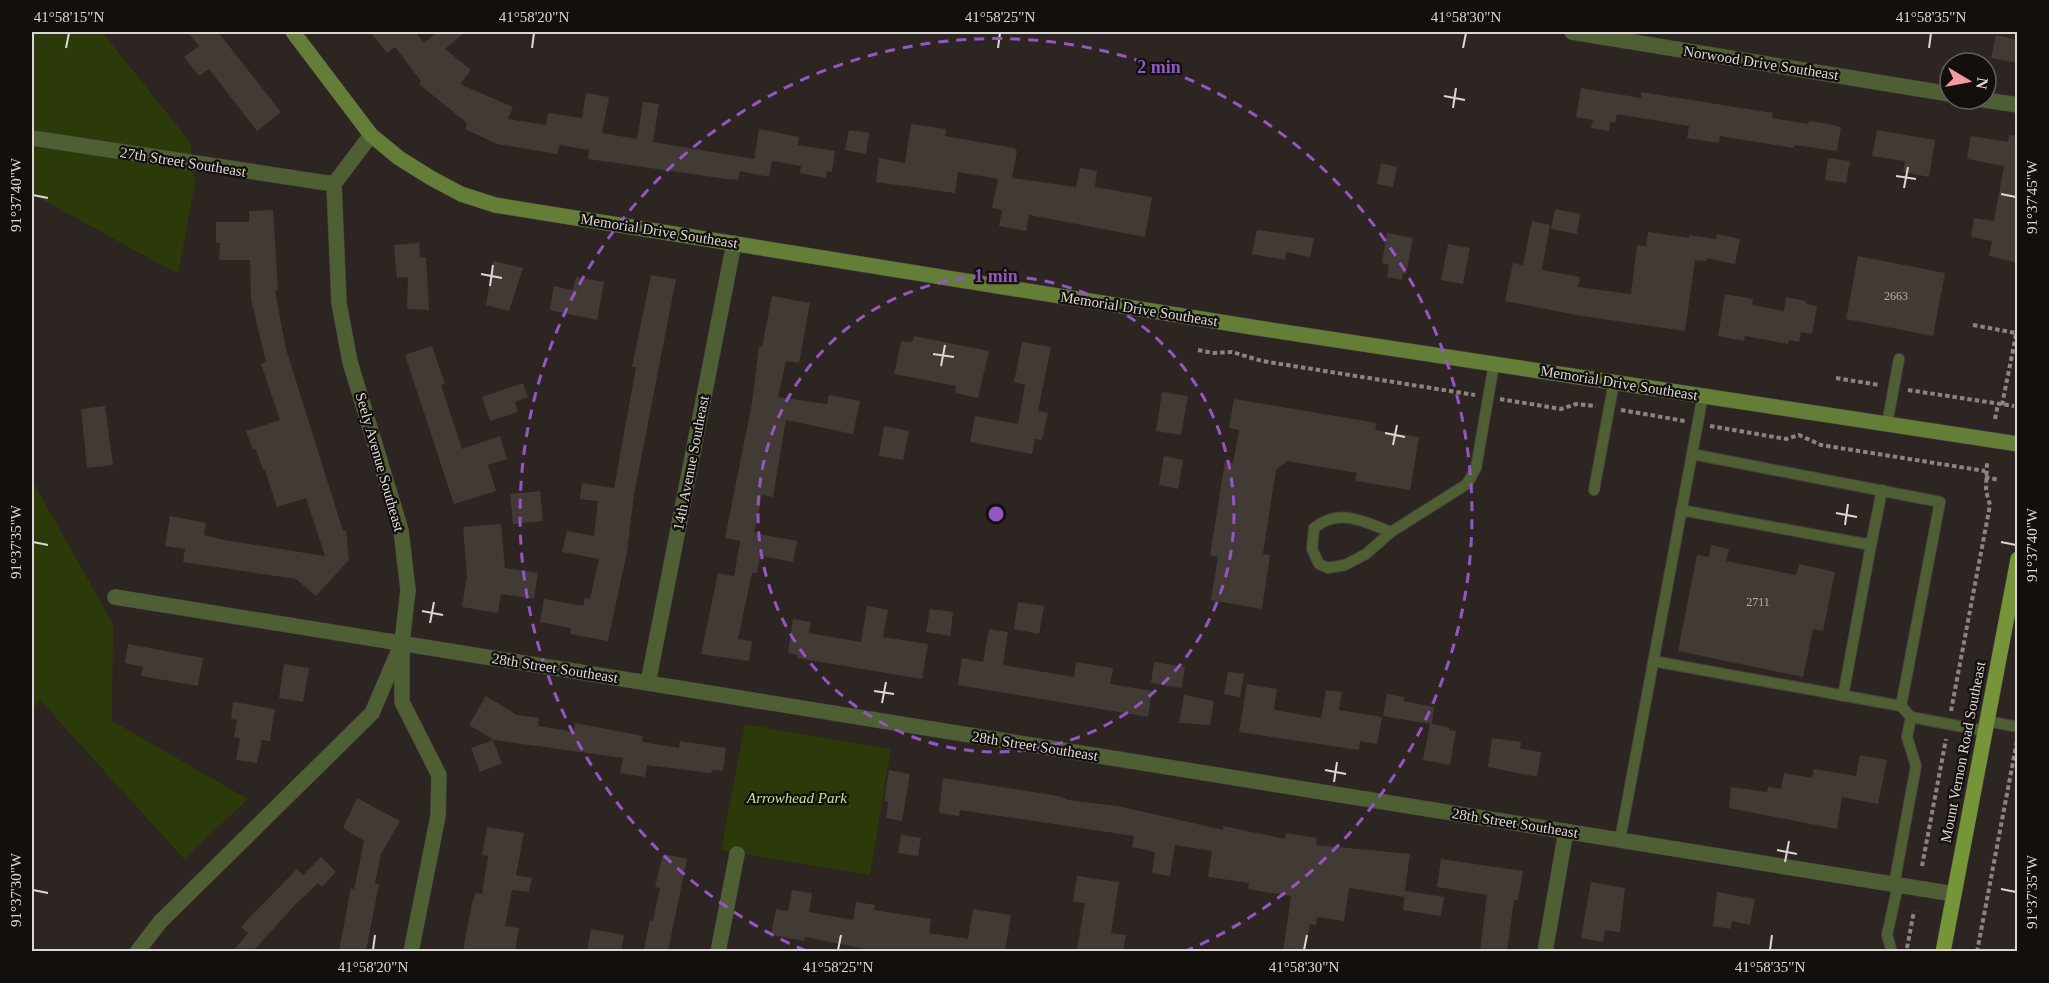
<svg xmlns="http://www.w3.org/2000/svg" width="2049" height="983" font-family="Georgia,serif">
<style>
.green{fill:#2c3a09}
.building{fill:#423a35}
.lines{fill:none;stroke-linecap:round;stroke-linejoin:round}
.lane-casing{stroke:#49413e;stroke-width:12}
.street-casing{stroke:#49413e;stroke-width:16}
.secondary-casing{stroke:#49413e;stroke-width:16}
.primary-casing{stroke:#49413e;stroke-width:16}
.path{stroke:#8b8581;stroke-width:4;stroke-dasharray:4.5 3;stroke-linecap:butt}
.lane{stroke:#4f5f34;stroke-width:10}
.street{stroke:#4f5f34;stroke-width:15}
.secondary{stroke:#647e38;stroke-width:15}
.primary{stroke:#759538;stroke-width:15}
.ticks{fill:none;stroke:#dcd7d4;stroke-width:2}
.ring{fill:none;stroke:#9357c4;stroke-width:3;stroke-dasharray:10 8}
.labels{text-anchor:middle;stroke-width:4.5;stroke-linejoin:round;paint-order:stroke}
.number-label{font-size:12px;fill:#b6b0ac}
.street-label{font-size:15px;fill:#dcd7d4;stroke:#120f0d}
.park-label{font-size:15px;font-style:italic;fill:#c7e58c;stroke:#120f0d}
.centre{fill:#9357c4;stroke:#120f0d;stroke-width:3}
.ring-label{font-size:18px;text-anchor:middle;font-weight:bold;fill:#9357c4;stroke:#120f0d;stroke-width:4.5;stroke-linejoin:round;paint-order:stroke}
.neatline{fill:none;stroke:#dcd7d4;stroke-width:2}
.ticks-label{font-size:15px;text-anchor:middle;fill:#dcd7d4}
</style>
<rect width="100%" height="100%" fill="#2d2521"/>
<path class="green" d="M 32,32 L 102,32 L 190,142 L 195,184 L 178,274 L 32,194 Z
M 32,480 L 113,624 L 112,721 L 248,799 L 184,859 L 40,700 L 32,710 Z
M 745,724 L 891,749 L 870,875 L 721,850 Z"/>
<path class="building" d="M 188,32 L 218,32 L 281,112 L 257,131 L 209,69 L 199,76 L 184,57 L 199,46 Z
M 370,32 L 415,32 L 424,43 L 437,32 L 465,32 L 445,49 L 471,70 L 460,84 L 513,107 L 508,119 L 546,125 L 548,113 L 582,118 L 586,93 L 609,97 L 602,133 L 637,139 L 643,102 L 659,104 L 653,142 L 754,159 L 759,129 L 799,137 L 798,145 L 835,151 L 832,172 L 827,171 L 826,178 L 800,173 L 801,166 L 772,161 L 769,177 L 740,171 L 738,180 L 727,179 L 588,159 L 589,150 L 559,145 L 558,154 L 497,144 L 465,129 L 467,123 L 419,84 L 421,81 L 395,47 L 387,53 Z
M 1996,35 L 2018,40 L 2018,63 L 1991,58 Z
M 1581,88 L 1641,98 L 1641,92 L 1773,113 L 1772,118 L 1808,124 L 1809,121 L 1829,124 L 1841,127 L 1837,151 L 1794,145 L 1794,148 L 1720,136 L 1719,143 L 1687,138 L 1689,126 L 1617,114 L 1615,123 L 1610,122 L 1609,131 L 1591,128 L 1593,120 L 1576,117 Z
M 911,124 L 946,129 L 945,136 L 1014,148 L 1017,151 L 1012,178 L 1076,187 L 1080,168 L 1097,171 L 1095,187 L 1152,197 L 1145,237 L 1029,215 L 1026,231 L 999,226 L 1002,210 L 992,208 L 998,179 L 958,172 L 955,193 L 876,182 L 879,158 L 905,163 Z
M 849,130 L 869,133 L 866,154 L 845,150 Z
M 1877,130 L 1935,140 L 1929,177 L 1903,172 L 1905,161 L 1872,156 Z
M 2009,135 L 2018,136 L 2018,263 L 1989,256 L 1992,241 L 1971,237 L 1974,218 L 1994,221 L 2004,166 L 1967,159 L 1971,136 L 2008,142 Z
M 1828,158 L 1850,161 L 1846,183 L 1825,180 Z
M 1381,163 L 1397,167 L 1393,187 L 1377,184 Z
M 1555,209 L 1580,214 L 1577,234 L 1551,229 Z
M 273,210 L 278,290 L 275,291 L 286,349 L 343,531 L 346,530 L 349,560 L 316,596 L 296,579 L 183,562 L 185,549 L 165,546 L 170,516 L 206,523 L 204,535 L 224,540 L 325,556 L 306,498 L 277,507 L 265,470 L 263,470 L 256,449 L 253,450 L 246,431 L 280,420 L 261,364 L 266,362 L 251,299 L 250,260 L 219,260 L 220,243 L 216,243 L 216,222 L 249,222 L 249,211 Z
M 1532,221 L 1550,225 L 1542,270 L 1580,277 L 1578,287 L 1631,294 L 1637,245 L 1646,246 L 1648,232 L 1689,238 L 1689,235 L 1716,239 L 1717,234 L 1740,239 L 1735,264 L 1707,258 L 1707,261 L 1695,260 L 1685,331 L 1582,316 L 1505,301 L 1513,263 L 1523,265 Z
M 1257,230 L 1314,238 L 1310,257 L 1286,252 L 1285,260 L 1252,254 Z
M 1387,233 L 1413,238 L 1406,274 L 1403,273 L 1402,280 L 1387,277 L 1389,265 L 1382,263 Z
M 419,243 L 420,258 L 426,257 L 429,310 L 407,309 L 408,277 L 397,278 L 394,245 Z
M 1448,244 L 1470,248 L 1463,284 L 1441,280 Z
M 1858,256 L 1945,273 L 1933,336 L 1846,319 Z
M 493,261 L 523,268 L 509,311 L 486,305 Z
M 651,275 L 676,279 L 634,495 L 627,552 L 608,641 L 570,634 L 571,628 L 540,622 L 544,599 L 583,606 L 585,598 L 590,599 L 599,559 L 562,552 L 567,531 L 594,536 L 598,501 L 580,499 L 582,483 L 614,488 L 636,367 L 632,367 Z
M 576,277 L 604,282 L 597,320 L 550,310 L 554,286 L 573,290 Z
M 1725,294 L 1753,299 L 1752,305 L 1784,311 L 1786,297 L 1806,301 L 1806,304 L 1817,306 L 1812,334 L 1801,332 L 1799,342 L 1789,340 L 1788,344 L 1745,336 L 1744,341 L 1718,336 Z
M 772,296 L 810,303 L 799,363 L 786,361 L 778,397 L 827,404 L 829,395 L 860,401 L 853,434 L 786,420 L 773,497 L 762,495 L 754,533 L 797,541 L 793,562 L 760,556 L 757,573 L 752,573 L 738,639 L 752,641 L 749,661 L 701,654 L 718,573 L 734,576 L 740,541 L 725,538 L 752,403 L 759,346 L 762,347 Z
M 914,336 L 989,351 L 978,398 L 955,393 L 956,386 L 894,374 L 901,341 L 912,342 Z
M 1022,342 L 1051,347 L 1038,411 L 1048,413 L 1042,440 L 1035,439 L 1032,454 L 970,442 L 975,416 L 1018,424 L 1025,385 L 1014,382 Z
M 432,346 L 445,384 L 441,385 L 462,449 L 500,436 L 507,459 L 488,465 L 496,491 L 454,504 L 405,355 Z
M 523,383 L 528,397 L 515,402 L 518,412 L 490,421 L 482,397 Z
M 1162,392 L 1188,396 L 1181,435 L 1156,431 Z
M 1234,399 L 1377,423 L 1375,430 L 1419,437 L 1410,490 L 1355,481 L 1357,473 L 1287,461 L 1276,470 L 1263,554 L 1270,555 L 1262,609 L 1211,600 L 1218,557 L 1210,555 L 1225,461 L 1233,463 L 1239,430 L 1229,428 Z
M 105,406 L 113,465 L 87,468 L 81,409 Z
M 884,426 L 909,431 L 903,460 L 879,456 Z
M 1164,456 L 1183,460 L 1178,489 L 1159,485 Z
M 540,491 L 543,521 L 513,524 L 510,494 Z
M 501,524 L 505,568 L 538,573 L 534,599 L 501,594 L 498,613 L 462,607 L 467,576 L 463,527 Z
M 1711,545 L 1729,549 L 1726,561 L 1796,575 L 1799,564 L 1835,572 L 1823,631 L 1813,629 L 1803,677 L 1678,651 L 1697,555 L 1709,557 Z
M 1018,602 L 1044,606 L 1039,634 L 1014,629 Z
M 867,606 L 888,610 L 883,637 L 928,644 L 922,679 L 797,658 L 798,655 L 788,653 L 793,619 L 811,622 L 809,633 L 861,642 Z
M 930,609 L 953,612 L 950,636 L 926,632 Z
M 989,629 L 1008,632 L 1003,665 L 1074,677 L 1076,662 L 1113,668 L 1110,684 L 1152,691 L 1148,717 L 958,685 L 962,658 L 983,662 Z
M 128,644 L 203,658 L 198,686 L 141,676 L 143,667 L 125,663 Z
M 1154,662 L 1185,667 L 1182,688 L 1151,683 Z
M 284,664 L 309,668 L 303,702 L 279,698 Z
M 1228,672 L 1244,674 L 1240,697 L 1224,694 Z
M 1247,684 L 1277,689 L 1274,710 L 1321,718 L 1326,690 L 1342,692 L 1339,710 L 1382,717 L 1377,744 L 1360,741 L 1359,750 L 1239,732 Z
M 1387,694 L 1404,697 L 1404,701 L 1434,707 L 1432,724 L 1449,727 L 1449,730 L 1456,731 L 1450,765 L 1423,760 L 1430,724 L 1383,716 Z
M 1184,695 L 1214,701 L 1210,725 L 1179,723 Z
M 486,696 L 517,715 L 539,718 L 538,726 L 574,732 L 575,723 L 643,736 L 642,742 L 679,748 L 680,741 L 726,748 L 723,771 L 712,770 L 711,773 L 647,765 L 645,777 L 620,773 L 623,758 L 494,740 L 469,725 Z
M 233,702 L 275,709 L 270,741 L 262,740 L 257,763 L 236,760 L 240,738 L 234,737 L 237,720 L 231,719 Z
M 1492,738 L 1521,742 L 1520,749 L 1541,752 L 1537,777 L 1488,767 Z
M 493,740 L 502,763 L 480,772 L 471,748 Z
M 1860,755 L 1887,760 L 1878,804 L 1842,797 L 1837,829 L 1729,808 L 1731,787 L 1767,792 L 1768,787 L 1781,789 L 1784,773 L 1812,778 L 1814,769 L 1856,776 Z
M 889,770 L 910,774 L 902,821 L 886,818 L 888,802 L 884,801 Z
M 943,778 L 1059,796 L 1068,800 L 1118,806 L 1223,830 L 1223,826 L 1285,839 L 1286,833 L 1317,838 L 1316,845 L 1410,854 L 1404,897 L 1349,888 L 1344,921 L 1317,917 L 1316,925 L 1310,924 L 1305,951 L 1283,951 L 1291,896 L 1248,889 L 1249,883 L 1208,877 L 1212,851 L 1175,845 L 1170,876 L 1152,873 L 1155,852 L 1132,847 L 1134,836 L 960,810 L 959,816 L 939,813 Z
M 357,798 L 400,821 L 381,854 L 375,884 L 379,884 L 366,951 L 339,951 L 351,887 L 354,890 L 364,841 L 343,828 Z
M 487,827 L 524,833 L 516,875 L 532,878 L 529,892 L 512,890 L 505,926 L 519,928 L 515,951 L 463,951 L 472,903 L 476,893 L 482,894 L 488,856 L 482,855 Z
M 901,835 L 921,838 L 918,856 L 898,853 Z
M 663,854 L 687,859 L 668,951 L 656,951 L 644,949 L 650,920 L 653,921 L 660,888 L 655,887 Z
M 321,857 L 336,872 L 322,887 L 318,883 L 294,906 L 253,951 L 233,951 L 248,933 L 241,927 L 254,913 L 297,869 L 303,875 Z
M 1441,859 L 1523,871 L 1518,900 L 1514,900 L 1507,951 L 1480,951 L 1487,895 L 1437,887 Z
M 1077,876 L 1119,882 L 1111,933 L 1126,935 L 1123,951 L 1077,949 L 1085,903 L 1073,902 Z
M 1591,882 L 1625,888 L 1620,932 L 1605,930 L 1603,942 L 1581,938 Z
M 792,890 L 812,893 L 809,912 L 853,920 L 856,902 L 875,905 L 874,910 L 931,919 L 929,933 L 968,939 L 973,909 L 1011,915 L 1005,951 L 875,951 L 805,937 L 804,941 L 771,935 L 776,909 L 788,911 Z
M 1405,891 L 1444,897 L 1441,916 L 1403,910 Z
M 1717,892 L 1755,899 L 1750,925 L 1732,921 L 1730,929 L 1713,926 Z
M 591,929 L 624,935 L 621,951 L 587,951 Z"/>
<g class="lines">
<defs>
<path id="lane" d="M 1887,424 L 1899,359
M 1692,454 L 1940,502 L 1901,706
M 1594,490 L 1614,382
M 1681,510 L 1871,545 L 1843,696
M 1391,532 C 1365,522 1339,507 1314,528 L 1312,549 L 1319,564 L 1328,568 L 1345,565 L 1366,554 L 1391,532 L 1467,484 L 1476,468 L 1494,364
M 1871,545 L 1882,490
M 1653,661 L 1901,706 L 1911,717 L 1985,731
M 1987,721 L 2018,727
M 1620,840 L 1703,395
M 1894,885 L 1916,766 L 1907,737 L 1911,717
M 1892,952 L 1887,935 L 1898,885"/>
<path id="street" d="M 1572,32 L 1950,94
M 1978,99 L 2018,105
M 32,138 L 334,184
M 115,597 L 1954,894
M 402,649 L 402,702 L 439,775 L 438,816 L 411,952
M 648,683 L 734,243
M 137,952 L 160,922 L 372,713 L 402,643 L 408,590 L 401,530 L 350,362 L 339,303 L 334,184 L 371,135
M 718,952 L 737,854
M 1545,952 L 1566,831"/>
<path id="secondary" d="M 293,32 L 371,135 L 399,158 L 431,178 L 461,194 L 495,205 L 1258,328 L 2018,444"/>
<path id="primary" d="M 1943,952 L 2018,559"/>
</defs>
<use href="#lane" class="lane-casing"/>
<use href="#street" class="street-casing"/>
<use href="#secondary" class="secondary-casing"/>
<use href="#primary" class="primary-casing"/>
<path class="path" d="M 1973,325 L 2016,333
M 1198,350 L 1213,353 L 1232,352 L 1262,361 L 1475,395
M 1836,378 L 1879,385
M 1908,390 L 2014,406
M 1500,399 L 1561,409 L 1576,404 L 1596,406
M 2002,405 L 2018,325
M 1621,410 L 1685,421
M 1995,419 L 1998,404
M 1710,426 L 1786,439 L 1799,435 L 1821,445 L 1985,471
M 1985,477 L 1999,480
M 1951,711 L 1990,505 L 1986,491 L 1987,461
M 1922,866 L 1946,739
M 1907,948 L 1914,911
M 1977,952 L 2017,741"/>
<use href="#lane" class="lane"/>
<use href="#street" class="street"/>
<use href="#secondary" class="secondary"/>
<use href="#primary" class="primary"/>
</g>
<path class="ticks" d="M 66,48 L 69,33M 532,48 L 534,33M 998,48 L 1000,33M 1463,48 L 1466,33M 1929,48 L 1931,33M 1444,96 L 1465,100M 1453,108 L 1456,88M 1896,176 L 1916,179M 1904,188 L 1908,167M 2001,194 L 2016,197M 33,195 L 48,198M 481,274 L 502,278M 490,286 L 493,265M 933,354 L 954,357M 941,366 L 945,345M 1385,433 L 1405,437M 1393,445 L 1397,425M 1836,513 L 1857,517M 1845,525 L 1848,504M 33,542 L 48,545M 2001,542 L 2016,545M 422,611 L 443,615M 430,623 L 434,602M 874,691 L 894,694M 882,703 L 886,682M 1325,770 L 1346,774M 1334,782 L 1337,762M 1777,850 L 1797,854M 1785,862 L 1789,841M 2001,889 L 2016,892M 33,890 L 48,893M 373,950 L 375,935M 838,950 L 841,935M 1304,950 L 1307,935M 1770,950 L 1772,935"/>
<g class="ring">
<circle cx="996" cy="514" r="238"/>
<path d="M806 951A476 476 0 1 1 1186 951"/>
</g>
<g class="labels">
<g class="number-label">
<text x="1896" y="300">2663</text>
<text x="1758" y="606">2711</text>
</g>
<g class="street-label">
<text transform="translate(1761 63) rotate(9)" y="5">Norwood Drive Southeast</text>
<text transform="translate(183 162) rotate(9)" y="5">27th Street Southeast</text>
<text transform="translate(659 231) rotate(9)" y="5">Memorial Drive Southeast</text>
<text transform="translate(1139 309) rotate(9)" y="5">Memorial Drive Southeast</text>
<text transform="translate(1619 383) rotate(9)" y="5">Memorial Drive Southeast</text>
<text transform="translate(380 462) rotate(74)" y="5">Seely Avenue Southeast</text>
<text transform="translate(691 463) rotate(-79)" y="5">14th Avenue Southeast</text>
<text transform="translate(555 668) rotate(9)" y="5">28th Street Southeast</text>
<text transform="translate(1035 746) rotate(9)" y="5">28th Street Southeast</text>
<text transform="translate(1963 752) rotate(-79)" y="5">Mount Vernon Road Southeast</text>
<text transform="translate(1515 823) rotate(9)" y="5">28th Street Southeast</text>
</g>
<g class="park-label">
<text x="797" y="803">Arrowhead Park</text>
</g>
</g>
<circle cx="996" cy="514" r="9" class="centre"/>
<g class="ring-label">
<text x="1159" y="73">2 min</text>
<text x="996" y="282">1 min</text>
</g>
<rect width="2049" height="983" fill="none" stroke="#120f0d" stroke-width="66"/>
<g transform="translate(1968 81) rotate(100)"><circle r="28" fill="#120f0d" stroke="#635f5d" stroke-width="1.5"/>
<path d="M0-4.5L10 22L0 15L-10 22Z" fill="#f49b9f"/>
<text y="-9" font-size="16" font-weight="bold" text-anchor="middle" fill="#dcd7d4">N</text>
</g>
<rect x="33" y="33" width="1983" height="917" class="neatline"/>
<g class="ticks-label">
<text x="69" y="22">41°58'15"N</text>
<text x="534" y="22">41°58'20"N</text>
<text x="1000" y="22">41°58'25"N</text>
<text x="1466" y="22">41°58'30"N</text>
<text x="1931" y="22">41°58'35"N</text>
<text transform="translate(16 195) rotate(-90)" y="5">91°37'40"W</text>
<text transform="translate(2032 197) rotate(-90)" y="5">91°37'45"W</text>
<text transform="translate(16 542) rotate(-90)" y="5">91°37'35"W</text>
<text transform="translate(2032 545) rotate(-90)" y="5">91°37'40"W</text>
<text transform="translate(16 890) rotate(-90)" y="5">91°37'30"W</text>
<text transform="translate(2032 892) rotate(-90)" y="5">91°37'35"W</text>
<text x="373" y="972">41°58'20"N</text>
<text x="838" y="972">41°58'25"N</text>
<text x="1304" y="972">41°58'30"N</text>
<text x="1770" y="972">41°58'35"N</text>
</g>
</svg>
